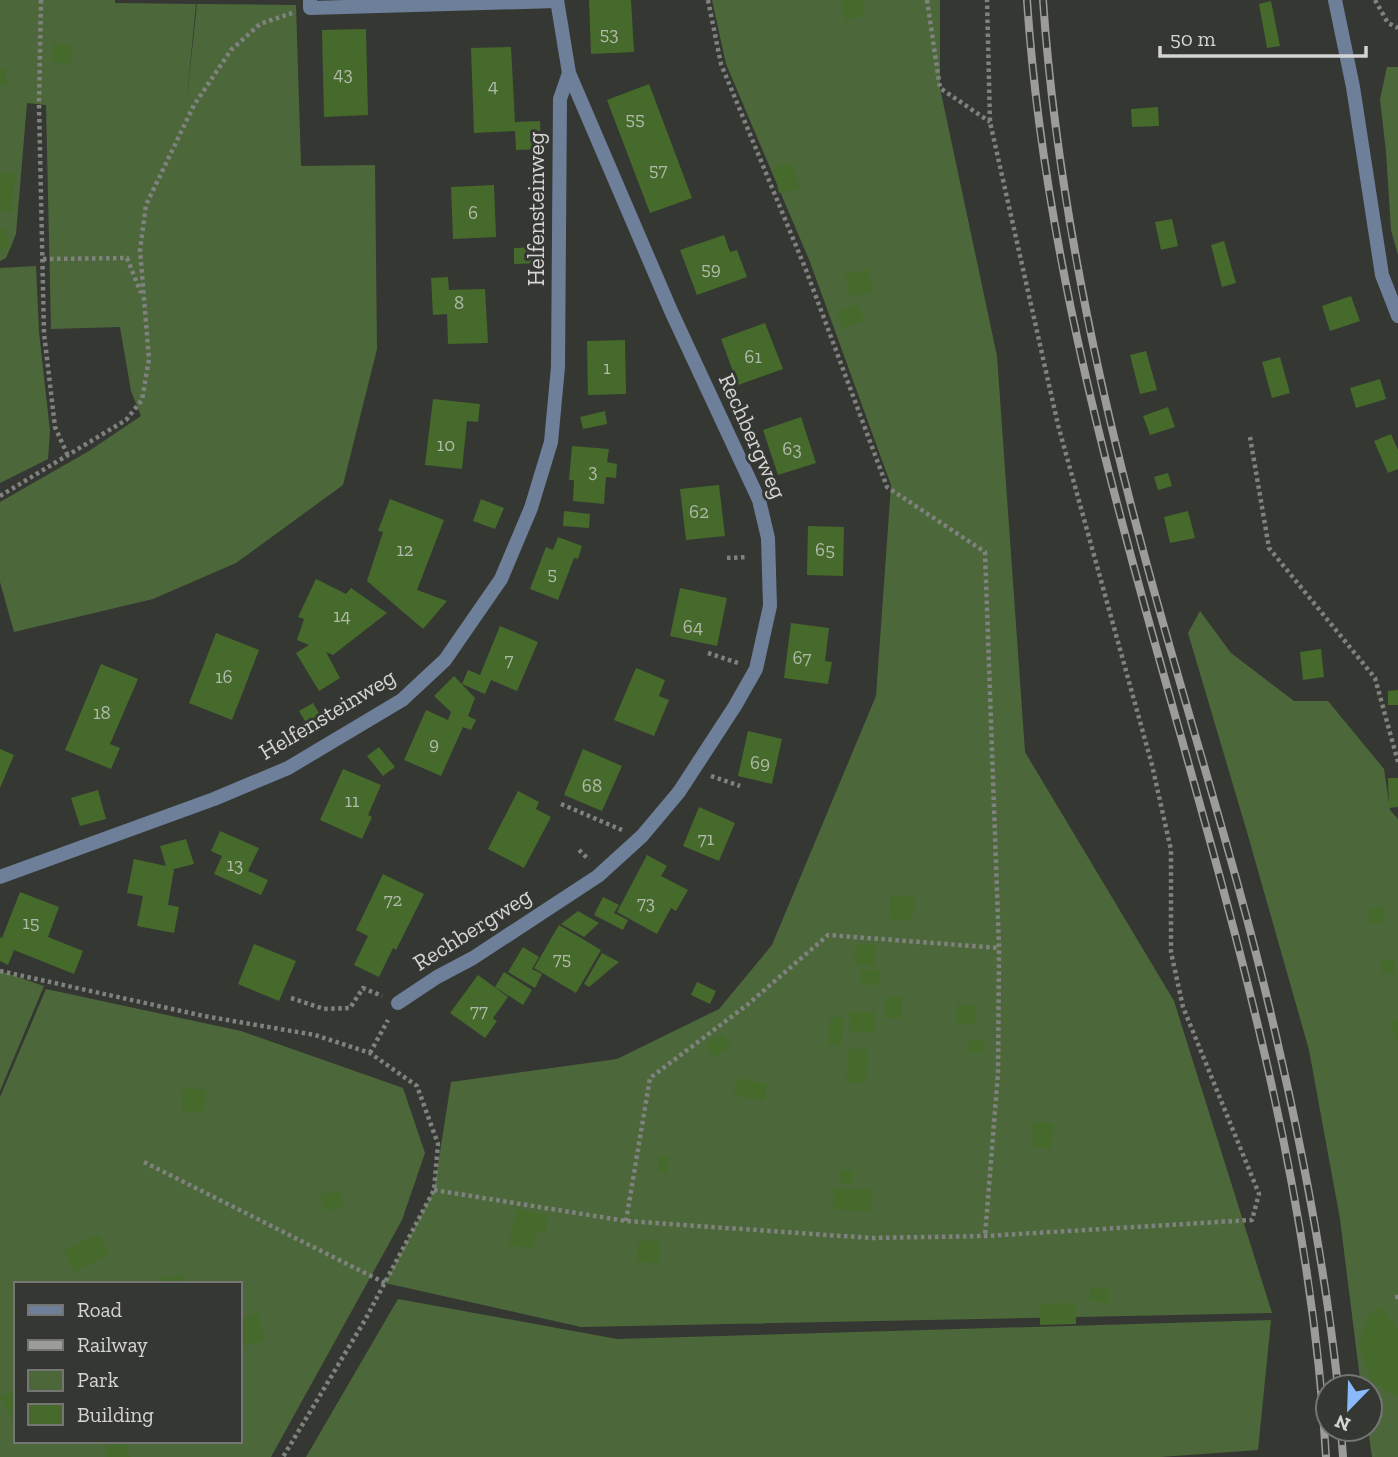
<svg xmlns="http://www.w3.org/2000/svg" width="1398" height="1457" font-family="'Zilla Slab',serif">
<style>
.green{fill:#4c683a;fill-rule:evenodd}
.building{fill:#466a2b}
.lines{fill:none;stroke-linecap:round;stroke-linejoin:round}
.path{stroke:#80827f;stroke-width:4.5;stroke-dasharray:3.5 3.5;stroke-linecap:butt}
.minor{stroke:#6d7f99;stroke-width:14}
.rail-casing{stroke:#9c9d9b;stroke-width:8}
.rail{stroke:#353733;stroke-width:5;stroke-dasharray:16;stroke-linecap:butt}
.labels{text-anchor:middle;stroke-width:6;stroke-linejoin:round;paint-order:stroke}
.number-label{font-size:19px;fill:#b0baa9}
.street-label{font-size:23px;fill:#d4d5d3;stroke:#353733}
</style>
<rect width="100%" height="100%" fill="#353733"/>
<path class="green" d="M 0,0 L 115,0 L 115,3 L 196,4 L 186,107 L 197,4 L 296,5 L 301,166 L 375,165 L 377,349 L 343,485 L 236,563 L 153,599 L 14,632 L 0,582 L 0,502 L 89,451 L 141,416 L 131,391 L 120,327 L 51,329 L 46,105 L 27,103 L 16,234 L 6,258 L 0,261 Z
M 712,0 L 940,0 L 940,88 L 997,356 L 1025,752 L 1174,1001 L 1272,1313 L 581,1327 L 385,1283 L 434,1190 L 451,1082 L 617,1059 L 719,1009 L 772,945 L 876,696 L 891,485 L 810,262 L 726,64 Z
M 1387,67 L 1398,67 L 1398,255 L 1391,230 L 1386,152 L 1380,99 Z
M 36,266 L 39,332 L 50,431 L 48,459 L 0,483 L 0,268 Z
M 1200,611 L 1231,653 L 1294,701 L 1328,701 L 1384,769 L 1390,810 L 1398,819 L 1398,1457 L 1372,1457 L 1368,1429 L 1370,1429 L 1370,1387 L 1361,1387 L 1340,1219 L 1309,1050 L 1247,832 L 1188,633 Z
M 0,971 L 44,986 L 0,1091 Z
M 46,989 L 241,1031 L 403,1088 L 425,1153 L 402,1220 L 271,1457 L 0,1457 L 0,1097 ZM 16,1284 L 240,1284 L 240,1441 L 16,1441 Z
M 398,1299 L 617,1339 L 1271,1320 L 1258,1450 L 1160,1457 L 306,1457 Z"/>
<path class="building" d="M 589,0 L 631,0 L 634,52 L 591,54 Z
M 841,0 L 862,0 L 865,16 L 845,20 Z
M 1271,1 L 1280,46 L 1267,48 L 1259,4 Z
M 366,29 L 368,115 L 324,117 L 322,30 Z
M 54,43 L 73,47 L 71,64 L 51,61 Z
M 511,47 L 515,122 L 540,121 L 541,149 L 516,150 L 515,131 L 474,133 L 471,48 Z
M 5,69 L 7,85 L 0,86 L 0,70 Z
M 649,84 L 692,198 L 650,213 L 607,100 Z
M 1158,107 L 1159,126 L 1132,127 L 1131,109 Z
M 793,163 L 799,189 L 779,193 L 773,167 Z
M 0,172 L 15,174 L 12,212 L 0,211 Z
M 494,185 L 496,237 L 453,239 L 451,187 Z
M 1172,219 L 1178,246 L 1161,250 L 1155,222 Z
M 5,227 L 11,248 L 0,251 L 0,229 Z
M 724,235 L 730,252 L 737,250 L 747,277 L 697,295 L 680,250 Z
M 1224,241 L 1236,283 L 1222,287 L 1211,245 Z
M 540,247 L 541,263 L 514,264 L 514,248 Z
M 868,269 L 873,292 L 850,297 L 845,275 Z
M 448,277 L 449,290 L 485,289 L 488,343 L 448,344 L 447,314 L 433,315 L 431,278 Z
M 1351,296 L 1360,321 L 1330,331 L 1322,306 Z
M 857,304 L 864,320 L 843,329 L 837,312 Z
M 765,323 L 783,369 L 738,385 L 721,339 Z
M 625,340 L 626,394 L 588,395 L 587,341 Z
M 1146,351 L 1157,390 L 1140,394 L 1130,355 Z
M 1280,357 L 1290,393 L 1272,398 L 1262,362 Z
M 1380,379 L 1386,399 L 1356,408 L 1350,388 Z
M 433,399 L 480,404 L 478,422 L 467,421 L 462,469 L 425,465 Z
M 1168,407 L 1175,427 L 1150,435 L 1143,416 Z
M 605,411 L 607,424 L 583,429 L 580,417 Z
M 801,417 L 816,463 L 778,475 L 763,430 Z
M 1391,434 L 1398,450 L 1398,469 L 1388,473 L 1374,441 Z
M 572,446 L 609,449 L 607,462 L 617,464 L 616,478 L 606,477 L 604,504 L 573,501 L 574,480 L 569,480 Z
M 1168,473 L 1172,486 L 1158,490 L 1154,477 Z
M 719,485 L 725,536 L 686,540 L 680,489 Z
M 390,499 L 444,520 L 417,590 L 447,601 L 423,629 L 367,581 L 383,532 L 378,531 Z
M 481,499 L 504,508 L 495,529 L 473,521 Z
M 564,511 L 590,514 L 589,528 L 563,526 Z
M 1188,511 L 1195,538 L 1170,543 L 1164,517 Z
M 808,526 L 844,527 L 843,576 L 807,575 Z
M 558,537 L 582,546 L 578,559 L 574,558 L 558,600 L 530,589 L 546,547 L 553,550 Z
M 316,579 L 346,594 L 351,588 L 387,613 L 333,655 L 326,652 L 340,678 L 319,691 L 296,653 L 309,645 L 297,640 L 304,619 L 298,617 Z
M 680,588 L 727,598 L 717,646 L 670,636 Z
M 791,623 L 829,628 L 825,661 L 832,662 L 828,684 L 784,678 Z
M 500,626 L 538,642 L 517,691 L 491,680 L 485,694 L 462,684 L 468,670 L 480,675 Z
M 216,633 L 259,650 L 232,720 L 189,703 Z
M 1321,649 L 1324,677 L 1303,680 L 1300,652 Z
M 101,664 L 138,679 L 110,744 L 120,748 L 111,769 L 65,750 Z
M 636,668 L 665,680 L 659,696 L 669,700 L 654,736 L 614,720 Z
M 454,676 L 475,698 L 468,716 L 476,720 L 471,730 L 463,727 L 441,776 L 404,760 L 426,710 L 448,720 L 451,712 L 434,696 Z
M 1398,690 L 1398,705 L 1388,705 L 1388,691 Z
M 313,703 L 326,725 L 312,733 L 299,711 Z
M 748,731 L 782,739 L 772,784 L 738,776 Z
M 379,747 L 395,767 L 383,776 L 367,756 Z
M 0,749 L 14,755 L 0,788 Z
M 583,749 L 622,766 L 602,811 L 564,795 Z
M 343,769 L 381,785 L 368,815 L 372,817 L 362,839 L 320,820 Z
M 1388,778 L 1398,778 L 1398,807 L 1389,808 Z
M 98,790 L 106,819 L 80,826 L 71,798 Z
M 518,791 L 539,802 L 536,809 L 551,817 L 524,868 L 488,849 Z
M 699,807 L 735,823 L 719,861 L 683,846 Z
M 220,831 L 259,848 L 248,871 L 268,880 L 261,895 L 214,874 L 222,856 L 211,851 Z
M 186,839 L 194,864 L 174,869 L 168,905 L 179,907 L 174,933 L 137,926 L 143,896 L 127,893 L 134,859 L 166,866 L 160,846 Z
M 647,855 L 667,866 L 661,876 L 688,890 L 676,911 L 671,908 L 657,934 L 617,912 Z
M 383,874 L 424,894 L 396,950 L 393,948 L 379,977 L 354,965 L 368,936 L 356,930 Z
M 20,892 L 59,907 L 48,937 L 83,951 L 74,974 L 14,950 L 8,965 L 0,961 L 0,937 L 2,938 Z
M 891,896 L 914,897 L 912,920 L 890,919 Z
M 603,897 L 619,905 L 614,913 L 628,920 L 623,930 L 594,915 Z
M 1384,906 L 1385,922 L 1370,924 L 1368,908 Z
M 578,911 L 599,923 L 584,937 L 561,924 Z
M 559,925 L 601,950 L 576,993 L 534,968 Z
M 254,944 L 296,961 L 279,1001 L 238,984 Z
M 856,944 L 876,945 L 874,966 L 854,965 Z
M 523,947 L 539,957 L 532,969 L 542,974 L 535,988 L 508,972 Z
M 602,953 L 619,962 L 589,987 L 584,984 Z
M 1393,959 L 1395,973 L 1382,974 L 1381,960 Z
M 861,969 L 881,971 L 879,986 L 859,983 Z
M 504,972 L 532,990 L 523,1005 L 495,987 Z
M 478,975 L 508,997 L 493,1018 L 497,1021 L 485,1038 L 450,1013 Z
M 697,982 L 716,991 L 710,1004 L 691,995 Z
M 885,997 L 902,998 L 902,1018 L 885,1018 Z
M 957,1004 L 976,1006 L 975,1025 L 955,1023 Z
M 850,1011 L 876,1012 L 875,1033 L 849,1031 Z
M 831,1017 L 844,1018 L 841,1046 L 828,1044 Z
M 1398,1019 L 1398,1042 L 1390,1022 Z
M 722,1033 L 731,1046 L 714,1058 L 705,1045 Z
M 969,1039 L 984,1041 L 982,1054 L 968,1052 Z
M 849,1048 L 868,1050 L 866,1083 L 846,1082 Z
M 737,1078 L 767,1084 L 764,1101 L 734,1095 Z
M 183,1088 L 206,1090 L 204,1113 L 182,1111 Z
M 1033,1122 L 1053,1123 L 1052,1149 L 1032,1148 Z
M 659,1156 L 669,1157 L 668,1173 L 658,1173 Z
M 840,1170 L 854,1170 L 853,1183 L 840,1183 Z
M 834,1188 L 872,1190 L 870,1211 L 833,1209 Z
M 339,1190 L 344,1207 L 325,1212 L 320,1195 Z
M 516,1209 L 548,1215 L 545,1232 L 537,1230 L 533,1249 L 509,1245 Z
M 99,1234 L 109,1255 L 74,1272 L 64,1250 Z
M 639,1240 L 661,1242 L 658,1264 L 637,1261 Z
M 183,1274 L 185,1284 L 157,1284 L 156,1279 Z
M 1090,1288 L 1110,1290 L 1109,1303 L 1089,1301 Z
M 1076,1303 L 1076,1324 L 1040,1325 L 1040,1304 Z
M 1381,1306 L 1398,1329 L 1398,1397 L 1371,1380 L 1359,1346 L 1368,1317 Z
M 258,1313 L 265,1341 L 241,1346 L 240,1318 Z
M 16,1388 L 16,1417 L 12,1419 L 0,1397 Z
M 126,1442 L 130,1457 L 107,1457 L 105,1447 Z"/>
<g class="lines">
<path class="path" d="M 41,0 L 39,105 L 44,333 L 55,427 L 68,456
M 708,0 L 721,64 L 806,270 L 887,487 L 985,552 L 999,948 L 998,1073 L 985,1236
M 927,0 L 940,88 L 990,122
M 1375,0 L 1388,23 L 1398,28
M 43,259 L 127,258 L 141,293
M 1250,437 L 1269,548 L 1375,678 L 1398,762
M 0,496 L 126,420 L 142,400 L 149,359 L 140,250 L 146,205 L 194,105 L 231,50 L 260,24 L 292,13
M 727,558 L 748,557
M 708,653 L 738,663
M 711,776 L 740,786
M 561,804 L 622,830
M 579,850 L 589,860
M 0,971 L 204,1016 L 315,1035 L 370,1053 L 417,1086 L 438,1144 L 434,1190 L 365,1320 L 283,1457
M 291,998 L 324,1009 L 350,1008 L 363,988 L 382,996
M 370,1053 L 388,1020
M 144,1162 L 385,1283
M 434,1190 L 626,1221 L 871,1238 L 985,1236 L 1252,1220 L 1259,1194 L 1183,1007 L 1171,952 L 1171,850 L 1152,765 L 1058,425 L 990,122 L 987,0
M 626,1221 L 650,1078 L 747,1005 L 828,935 L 999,948
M 1395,1297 L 1398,1297"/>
<path class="minor" d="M 310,0 L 310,8 L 557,1
M 1335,0 L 1353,87 L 1382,275 L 1398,316
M 0,877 L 214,799 L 288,768 L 402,700 L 445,660 L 501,579 L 531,508 L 551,442 L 558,367 L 560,99 L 569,73
M 398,1003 L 437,977 L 473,958 L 598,876 L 642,836 L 679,792 L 735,706 L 756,669 L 770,606 L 768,538 L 759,500 L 671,311 L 569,73 L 557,0"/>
<defs>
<path id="rail" d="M 1027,0 C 1060,499 1299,958 1326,1457
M 1043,0 C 1056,187 1095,374 1144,554 C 1187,715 1239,873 1276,1036 C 1303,1152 1325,1268 1338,1387
M 1341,1429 L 1343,1457"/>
</defs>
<use href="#rail" class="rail-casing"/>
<use href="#rail" class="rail"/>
</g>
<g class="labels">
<g class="number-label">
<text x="609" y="40">53</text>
<text x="343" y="80">43</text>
<text x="493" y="92">4</text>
<text x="635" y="125">55</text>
<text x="658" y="176">57</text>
<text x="473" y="219">6</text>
<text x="711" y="275">59</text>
<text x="459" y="309">8</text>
<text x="753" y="363">61</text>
<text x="607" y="374">1</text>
<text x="446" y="451">10</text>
<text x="792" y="455">63</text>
<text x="593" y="477">3</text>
<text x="699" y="518">62</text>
<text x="405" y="556">12</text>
<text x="825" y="556">65</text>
<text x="552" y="580">5</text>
<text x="342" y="622">14</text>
<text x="693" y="633">64</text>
<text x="802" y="664">67</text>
<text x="509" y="666">7</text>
<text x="224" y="683">16</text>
<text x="102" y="719">18</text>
<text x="434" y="750">9</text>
<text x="760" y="769">69</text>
<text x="592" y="792">68</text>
<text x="352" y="807">11</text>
<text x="706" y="845">71</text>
<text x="235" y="871">13</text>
<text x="393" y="906">72</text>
<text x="646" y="909">73</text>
<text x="31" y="929">15</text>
<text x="562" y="965">75</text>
<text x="479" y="1017">77</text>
</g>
<g class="street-label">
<text transform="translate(536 209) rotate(-90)" y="8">Helfensteinweg</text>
<text transform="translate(753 436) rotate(66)" y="8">Rechbergweg</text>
<text transform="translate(327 714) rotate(-31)" y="8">Helfensteinweg</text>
<text transform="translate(472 929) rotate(-32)" y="8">Rechbergweg</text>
</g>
</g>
<rect x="14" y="1282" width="228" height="161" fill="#353733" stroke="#757673" stroke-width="2"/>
<rect x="28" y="1305" width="35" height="10" fill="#6d7f99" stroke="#757673" stroke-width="2"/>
<text x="77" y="1317" font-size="21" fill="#d4d5d3">Road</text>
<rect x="28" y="1340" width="35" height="10" fill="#9c9d9b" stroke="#757673" stroke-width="2"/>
<text x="77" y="1352" font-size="21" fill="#d4d5d3">Railway</text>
<rect x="28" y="1370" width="35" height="21" fill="#4c683a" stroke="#757673" stroke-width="2"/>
<text x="77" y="1387" font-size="21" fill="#d4d5d3">Park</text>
<rect x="28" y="1404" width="35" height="21" fill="#466a2b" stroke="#757673" stroke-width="2"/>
<text x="77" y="1422" font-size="21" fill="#d4d5d3">Building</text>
<g transform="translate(1349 1408) rotate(203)"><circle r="33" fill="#353733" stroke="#757673" stroke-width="2"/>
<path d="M0-5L12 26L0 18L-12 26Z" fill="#8bbafc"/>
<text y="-10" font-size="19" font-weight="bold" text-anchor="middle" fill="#d4d5d3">N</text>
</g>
<path d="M1160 46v10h206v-10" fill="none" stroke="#d4d5d3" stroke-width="3.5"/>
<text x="1170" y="46" font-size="21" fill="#d4d5d3" stroke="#353733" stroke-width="5" paint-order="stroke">50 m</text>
</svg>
